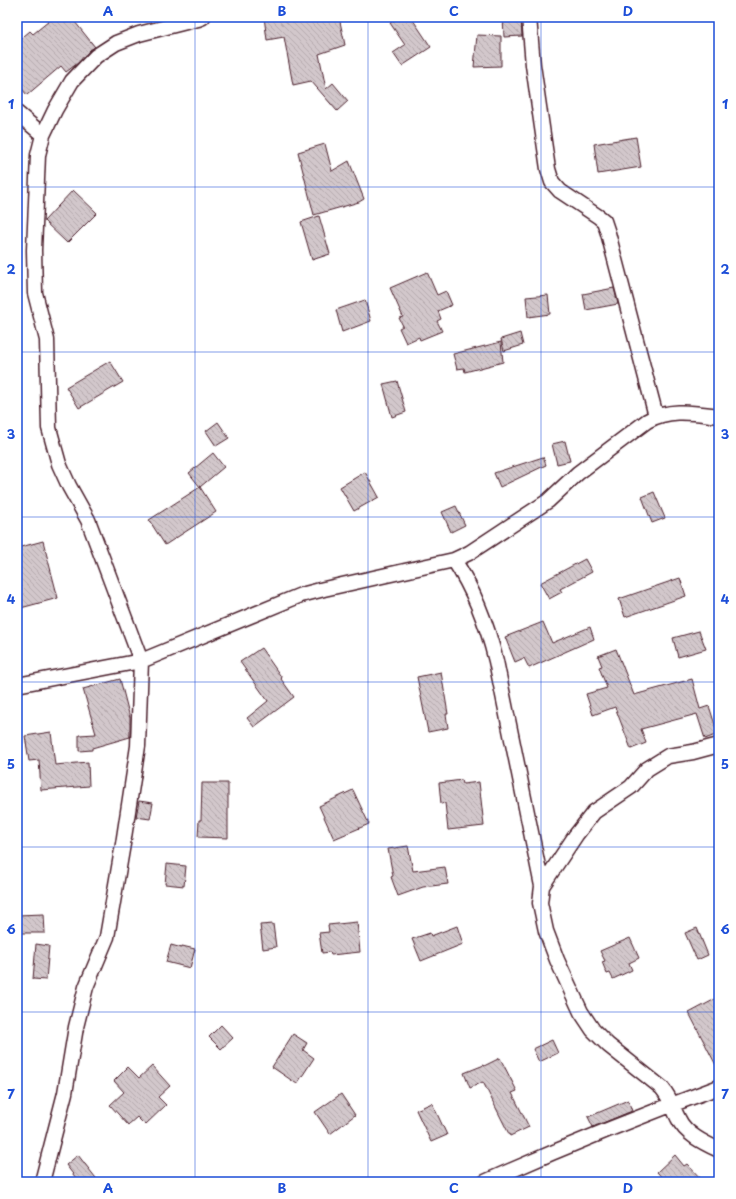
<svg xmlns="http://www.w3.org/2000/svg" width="736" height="1199" font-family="'Playpen Sans',sans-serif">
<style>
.building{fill:url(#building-back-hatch);stroke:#4a1f2b}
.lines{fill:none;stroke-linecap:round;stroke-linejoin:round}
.minor-casing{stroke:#4a1f2b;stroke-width:17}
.minor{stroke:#fff;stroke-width:14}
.grid{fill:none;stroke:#1d4ed8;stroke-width:1;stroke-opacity:0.55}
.neatline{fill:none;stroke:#1d4ed8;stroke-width:1.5}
.grid-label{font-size:13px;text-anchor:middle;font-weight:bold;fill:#1d4ed8}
</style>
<defs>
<pattern id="building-back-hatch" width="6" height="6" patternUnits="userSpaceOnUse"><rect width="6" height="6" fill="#d2c7cb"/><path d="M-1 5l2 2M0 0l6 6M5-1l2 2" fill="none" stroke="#b6aaae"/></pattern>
</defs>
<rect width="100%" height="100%" fill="#fff"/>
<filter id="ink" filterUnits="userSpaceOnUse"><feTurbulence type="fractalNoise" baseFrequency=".025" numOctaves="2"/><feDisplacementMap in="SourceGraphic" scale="8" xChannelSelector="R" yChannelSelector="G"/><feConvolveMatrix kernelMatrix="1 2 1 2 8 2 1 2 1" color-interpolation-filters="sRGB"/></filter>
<g filter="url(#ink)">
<path class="building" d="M 54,17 L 71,17 L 95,47 L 90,50 L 78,63 L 66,72 L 61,66 L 27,95 L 17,83 L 17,42 L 30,31 L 33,34 Z
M 264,17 L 339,17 L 345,45 L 319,54 L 326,89 L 333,83 L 348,101 L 337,111 L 311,81 L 293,85 L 284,37 L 267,40 Z
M 399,17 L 411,17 L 431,47 L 402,66 L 393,53 L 405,45 L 390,23 Z
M 503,17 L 521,17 L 522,36 L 504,37 Z
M 477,35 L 501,36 L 501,66 L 474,67 Z
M 636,137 L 641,167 L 598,174 L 594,144 Z
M 325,144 L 332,171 L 349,161 L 364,199 L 359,202 L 314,215 L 298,152 Z
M 73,190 L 97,213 L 67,243 L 44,221 Z
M 319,216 L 330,254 L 312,260 L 301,222 Z
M 427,272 L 437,295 L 446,291 L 452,305 L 438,311 L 441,319 L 437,321 L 442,331 L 420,340 L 419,337 L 406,343 L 399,328 L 403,326 L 399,318 L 403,317 L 390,288 Z
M 614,288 L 618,304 L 586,310 L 583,294 Z
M 548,295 L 550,314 L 528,317 L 526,297 Z
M 365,300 L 371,321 L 342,332 L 336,310 Z
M 520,333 L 523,345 L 504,351 L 501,339 Z
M 501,342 L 503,362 L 465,372 L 464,368 L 457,369 L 453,354 Z
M 110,361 L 123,382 L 79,408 L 66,387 Z
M 397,381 L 406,412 L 392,417 L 383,384 Z
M 218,422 L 229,438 L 216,446 L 206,431 Z
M 565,441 L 570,461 L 557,464 L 552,444 Z
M 213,453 L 224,467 L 200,487 L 189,473 Z
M 543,457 L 546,465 L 500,487 L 494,473 Z
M 365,472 L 379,497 L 354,511 L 340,487 Z
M 200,487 L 216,512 L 165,545 L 149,520 Z
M 654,492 L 665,518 L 652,523 L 642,497 Z
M 456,506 L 465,525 L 451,532 L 442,512 Z
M 43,541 L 58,598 L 17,609 L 17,548 Z
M 585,559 L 592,572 L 560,589 L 562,592 L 549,599 L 540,583 Z
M 680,578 L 686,596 L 625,617 L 619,599 Z
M 543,622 L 552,643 L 590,627 L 594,639 L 529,668 L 524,658 L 515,662 L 505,637 Z
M 699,631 L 706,649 L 678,657 L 673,638 Z
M 261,648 L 282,678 L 281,679 L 294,697 L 254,727 L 247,718 L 268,701 L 240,662 Z
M 616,649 L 634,695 L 692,679 L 700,709 L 709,706 L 718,734 L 705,739 L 697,714 L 641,729 L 646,743 L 631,749 L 615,707 L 593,715 L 586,694 L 607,688 L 599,667 L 602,666 L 598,656 Z
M 441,672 L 448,714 L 446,714 L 448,728 L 428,732 L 417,677 Z
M 120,679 L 130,718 L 130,737 L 92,748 L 92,750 L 79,751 L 79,735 L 96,734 L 83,689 Z
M 51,732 L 55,765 L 88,762 L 89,786 L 41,790 L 39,760 L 29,761 L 25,736 Z
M 462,780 L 463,784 L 479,782 L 484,826 L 448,830 L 445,803 L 441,804 L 439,783 Z
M 202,783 L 228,783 L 228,838 L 198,837 L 199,820 L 201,820 Z
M 353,790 L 369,824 L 334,839 L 319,806 Z
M 139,801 L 153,803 L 150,819 L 136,817 Z
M 408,846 L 413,871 L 445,867 L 448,884 L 423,887 L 398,896 L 391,877 L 393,876 L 388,849 Z
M 167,864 L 186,866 L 184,886 L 165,884 Z
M 44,914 L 45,933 L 17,933 L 17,915 Z
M 357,922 L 360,952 L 331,955 L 330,952 L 322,953 L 319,933 L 329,932 L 328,925 Z
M 273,924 L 276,947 L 263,949 L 260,925 Z
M 457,926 L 463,944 L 421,961 L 412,939 L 430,933 L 431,936 Z
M 697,928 L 708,955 L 697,960 L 685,933 Z
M 630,938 L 639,958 L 629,963 L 632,970 L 613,979 L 610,973 L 607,974 L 602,962 L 605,961 L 600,951 Z
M 36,944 L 49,946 L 46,980 L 33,979 Z
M 171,945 L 182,948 L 182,946 L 195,949 L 190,968 L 166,962 Z
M 719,997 L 719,1071 L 689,1013 Z
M 221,1025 L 233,1038 L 221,1049 L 209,1037 Z
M 293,1034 L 307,1043 L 303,1050 L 314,1058 L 297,1084 L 272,1067 Z
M 552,1040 L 558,1053 L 539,1062 L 533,1049 Z
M 500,1058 L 517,1091 L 512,1093 L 529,1127 L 510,1136 L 483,1082 L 470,1088 L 464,1073 L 484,1065 L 484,1066 Z
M 152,1066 L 170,1086 L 158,1097 L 166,1105 L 145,1125 L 137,1117 L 128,1125 L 110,1105 L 124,1092 L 114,1081 L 128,1067 L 139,1078 Z
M 341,1094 L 355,1115 L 330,1134 L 315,1112 Z
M 628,1100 L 632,1111 L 593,1127 L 588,1117 Z
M 432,1103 L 447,1135 L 431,1142 L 416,1110 Z
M 78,1155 L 99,1182 L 79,1182 L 66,1165 Z
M 675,1155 L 684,1166 L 687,1164 L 704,1182 L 666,1182 L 657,1172 Z"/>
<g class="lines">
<defs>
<path id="minor" d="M 529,17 L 533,65 L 548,169 L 552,182 L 560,191 L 599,217 L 604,221 L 608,233 L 656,416
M 17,113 L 43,135
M 454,560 C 475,592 487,624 496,661 L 542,886 L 540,903 L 546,931 L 557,960 L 581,1012 L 593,1030 L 608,1045 L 662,1088 C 671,1099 672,1106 678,1118 C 685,1134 704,1143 719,1150
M 17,685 L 141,661 L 301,595 L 324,589 L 454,560 L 469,553 L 548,501 L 578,473 L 647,421 C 670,408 694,413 719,416
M 542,886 L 576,835 L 594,812 L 631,787 L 647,769 L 668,756 L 693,752 L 719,745
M 42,1182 L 65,1093 L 76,1027 L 86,987 L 107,937 L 123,844 L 138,746 L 141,661 L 88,520 L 69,486 L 59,464 L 49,428 L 47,340 L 35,293 L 34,250 L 38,155 L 43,135 L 55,110 L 72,81 L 96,56 L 116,43 L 139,34 L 198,19 L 203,17
M 485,1182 C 561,1148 640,1116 719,1087"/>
</defs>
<use href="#minor" class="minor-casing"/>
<use href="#minor" class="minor"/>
</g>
</g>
<path class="grid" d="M 195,17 L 195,1182M 368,17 L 368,1182M 541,17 L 541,1182M 17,187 L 719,187M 17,352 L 719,352M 17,517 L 719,517M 17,682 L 719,682M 17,847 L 719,847M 17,1012 L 719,1012"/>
<rect width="736" height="1199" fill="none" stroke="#fff" stroke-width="44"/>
<rect x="22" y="22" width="692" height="1155" class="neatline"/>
<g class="grid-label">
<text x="108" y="16">A</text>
<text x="282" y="16">B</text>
<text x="454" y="16">C</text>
<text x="628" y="16">D</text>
<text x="11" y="109">1</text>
<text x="725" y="109">1</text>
<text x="11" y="274">2</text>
<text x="725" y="274">2</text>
<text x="11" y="439">3</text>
<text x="725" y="439">3</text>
<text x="11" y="604">4</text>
<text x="725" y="604">4</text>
<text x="11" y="769">5</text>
<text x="725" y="769">5</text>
<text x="11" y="934">6</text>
<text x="725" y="934">6</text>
<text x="11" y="1099">7</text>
<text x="725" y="1099">7</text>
<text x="108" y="1193">A</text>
<text x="282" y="1193">B</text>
<text x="454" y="1193">C</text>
<text x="628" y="1193">D</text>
</g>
</svg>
